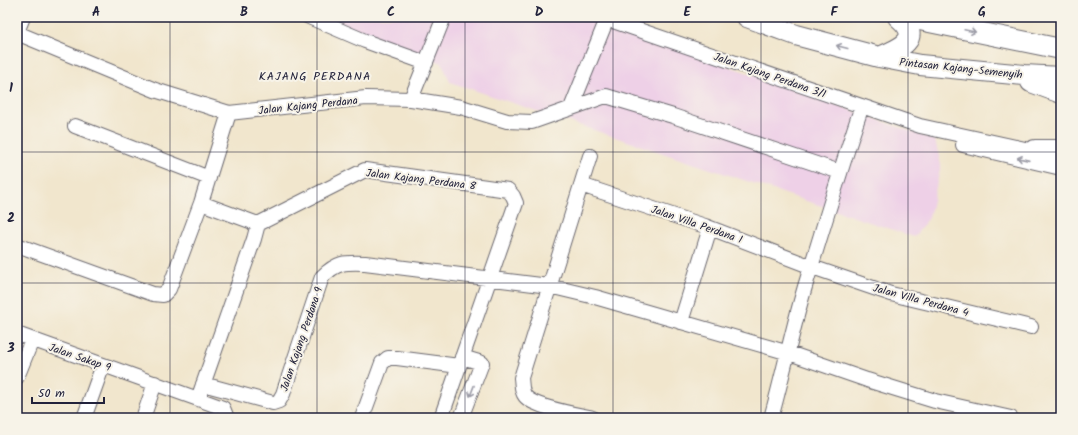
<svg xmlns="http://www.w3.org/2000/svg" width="1078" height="435" font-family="Kalam,sans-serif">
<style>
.built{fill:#eed0e7}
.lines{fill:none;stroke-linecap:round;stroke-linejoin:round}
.minor-casing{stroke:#6a676e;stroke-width:16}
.highway-casing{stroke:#6a676e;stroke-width:22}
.minor{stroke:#fff;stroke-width:14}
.highway{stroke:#fff;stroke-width:20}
.oneway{stroke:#9c9ca7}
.grid{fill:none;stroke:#22223b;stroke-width:1;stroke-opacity:0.55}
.labels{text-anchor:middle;stroke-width:4;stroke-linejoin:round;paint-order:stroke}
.street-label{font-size:11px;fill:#22223b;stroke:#f7f3e8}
.neighbourhood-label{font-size:12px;letter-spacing:1px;fill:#22223b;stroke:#f7f3e8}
.neatline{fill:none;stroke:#22223b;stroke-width:1.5}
.grid-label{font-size:13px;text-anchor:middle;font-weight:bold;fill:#22223b}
</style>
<rect width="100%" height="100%" fill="#f7f3e8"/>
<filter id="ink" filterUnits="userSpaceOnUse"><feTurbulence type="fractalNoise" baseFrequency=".025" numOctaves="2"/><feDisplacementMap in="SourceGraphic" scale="8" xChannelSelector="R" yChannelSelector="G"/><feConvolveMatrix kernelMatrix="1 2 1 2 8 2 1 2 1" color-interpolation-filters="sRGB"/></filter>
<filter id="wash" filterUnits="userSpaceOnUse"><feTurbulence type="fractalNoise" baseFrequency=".012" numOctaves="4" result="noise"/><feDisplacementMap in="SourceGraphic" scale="16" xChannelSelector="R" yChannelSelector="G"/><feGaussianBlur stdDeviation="0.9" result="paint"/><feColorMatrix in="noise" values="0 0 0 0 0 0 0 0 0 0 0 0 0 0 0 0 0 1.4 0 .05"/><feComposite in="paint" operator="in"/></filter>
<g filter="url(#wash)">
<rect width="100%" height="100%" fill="#f1e6cd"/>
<path class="built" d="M 323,17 L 591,17 L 935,140 L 941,165 L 929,218 L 914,237 L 450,82 L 442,63 L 371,37 Z"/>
</g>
<g filter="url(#ink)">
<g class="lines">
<defs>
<path id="minor" d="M 309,17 L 365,41 L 426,63
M 601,17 L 920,126 L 1043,153
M 17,32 L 23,17
M 17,33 L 155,90 L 229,113 L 366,98 L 411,99 L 461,107 L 507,121 L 532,122 L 606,96 L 673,116 L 840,172
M 411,99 L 444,17
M 571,108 L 607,19
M 75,126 L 209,178
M 963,145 L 1061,168
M 590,156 L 521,378 C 522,384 521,391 525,396 C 533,407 579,415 593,418
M 581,185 L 705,226 L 812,267 L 891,294 L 1031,327
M 201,203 L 258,224
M 17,245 L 153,294 L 163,295 L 169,289 L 201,203 L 229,113
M 681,322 L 710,228
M 17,334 L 223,408 L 227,418
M 17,377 L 32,340
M 203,384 L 273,403 L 279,401 L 283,394 L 322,277 C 337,262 345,262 365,263 L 549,286 L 595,297 L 789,353 L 867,380 L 935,401 L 1011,418
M 198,399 L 254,239 L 258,224 L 365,170 L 508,190 L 513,196 L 516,203 L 441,418
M 84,418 L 103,365
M 143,418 L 155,383
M 362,418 L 382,363 L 388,358 L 397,358 L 459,366
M 461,418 L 482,363 L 462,357
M 771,418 C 784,372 793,325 807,280 C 825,222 842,164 862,106"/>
<path id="highway" d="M 747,17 L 796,35 L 879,57 L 920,65 L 1024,75 L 1061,77
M 905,17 L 1061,49
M 879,57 C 899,49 925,39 898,17
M 1031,82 L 1061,93
M 1035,150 L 1061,150"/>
</defs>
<use href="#minor" class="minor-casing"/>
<use href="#highway" class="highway-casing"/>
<use href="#minor" class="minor"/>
<use href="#highway" class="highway"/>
</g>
<defs><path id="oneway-shaft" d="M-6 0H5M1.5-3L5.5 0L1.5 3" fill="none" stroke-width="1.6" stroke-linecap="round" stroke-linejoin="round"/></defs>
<g class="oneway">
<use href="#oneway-shaft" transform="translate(970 31) rotate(12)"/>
<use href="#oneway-shaft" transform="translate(842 47) rotate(-165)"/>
<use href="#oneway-shaft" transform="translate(1023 159) rotate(-167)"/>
<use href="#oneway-shaft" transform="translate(472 391) rotate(111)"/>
</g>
</g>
<path class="grid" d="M 170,17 L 170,418M 317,17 L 317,418M 465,17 L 465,418M 613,17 L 613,418M 761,17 L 761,418M 908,17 L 908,418M 17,152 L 1061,152M 17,283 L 1061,283"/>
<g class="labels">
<g class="street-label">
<text transform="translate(961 68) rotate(6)" y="4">Pintasan Kajang-Semenyih</text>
<text transform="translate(770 75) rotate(19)" y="4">Jalan Kajang Perdana 3/1</text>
<text transform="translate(308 105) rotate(-6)" y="4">Jalan Kajang Perdana</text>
<text transform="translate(421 179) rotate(7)" y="4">Jalan Kajang Perdana 8</text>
<text transform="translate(697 224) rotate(19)" y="4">Jalan Villa Perdana 1</text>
<text transform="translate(921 300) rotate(15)" y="4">Jalan Villa Perdana 4</text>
<text transform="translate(301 339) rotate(-71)" y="4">Jalan Kajang Perdana 9</text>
<text transform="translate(80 357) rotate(19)" y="4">Jalan Sakap 9</text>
</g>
<g class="neighbourhood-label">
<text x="315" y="80">KAJANG PERDANA</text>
</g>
</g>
<rect width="1078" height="435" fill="none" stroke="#f7f3e8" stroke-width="44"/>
<path d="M32 397v6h72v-6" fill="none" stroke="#22223b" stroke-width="2"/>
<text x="38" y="397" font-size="12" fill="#22223b" stroke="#f7f3e8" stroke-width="3" paint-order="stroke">50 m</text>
<rect x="22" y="22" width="1034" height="391" class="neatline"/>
<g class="grid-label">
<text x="96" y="16">A</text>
<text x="244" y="16">B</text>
<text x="391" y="16">C</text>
<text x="539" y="16">D</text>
<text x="687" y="16">E</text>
<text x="834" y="16">F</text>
<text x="982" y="16">G</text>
<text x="11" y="92">1</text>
<text x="11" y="222">2</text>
<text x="11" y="352">3</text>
</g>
</svg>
